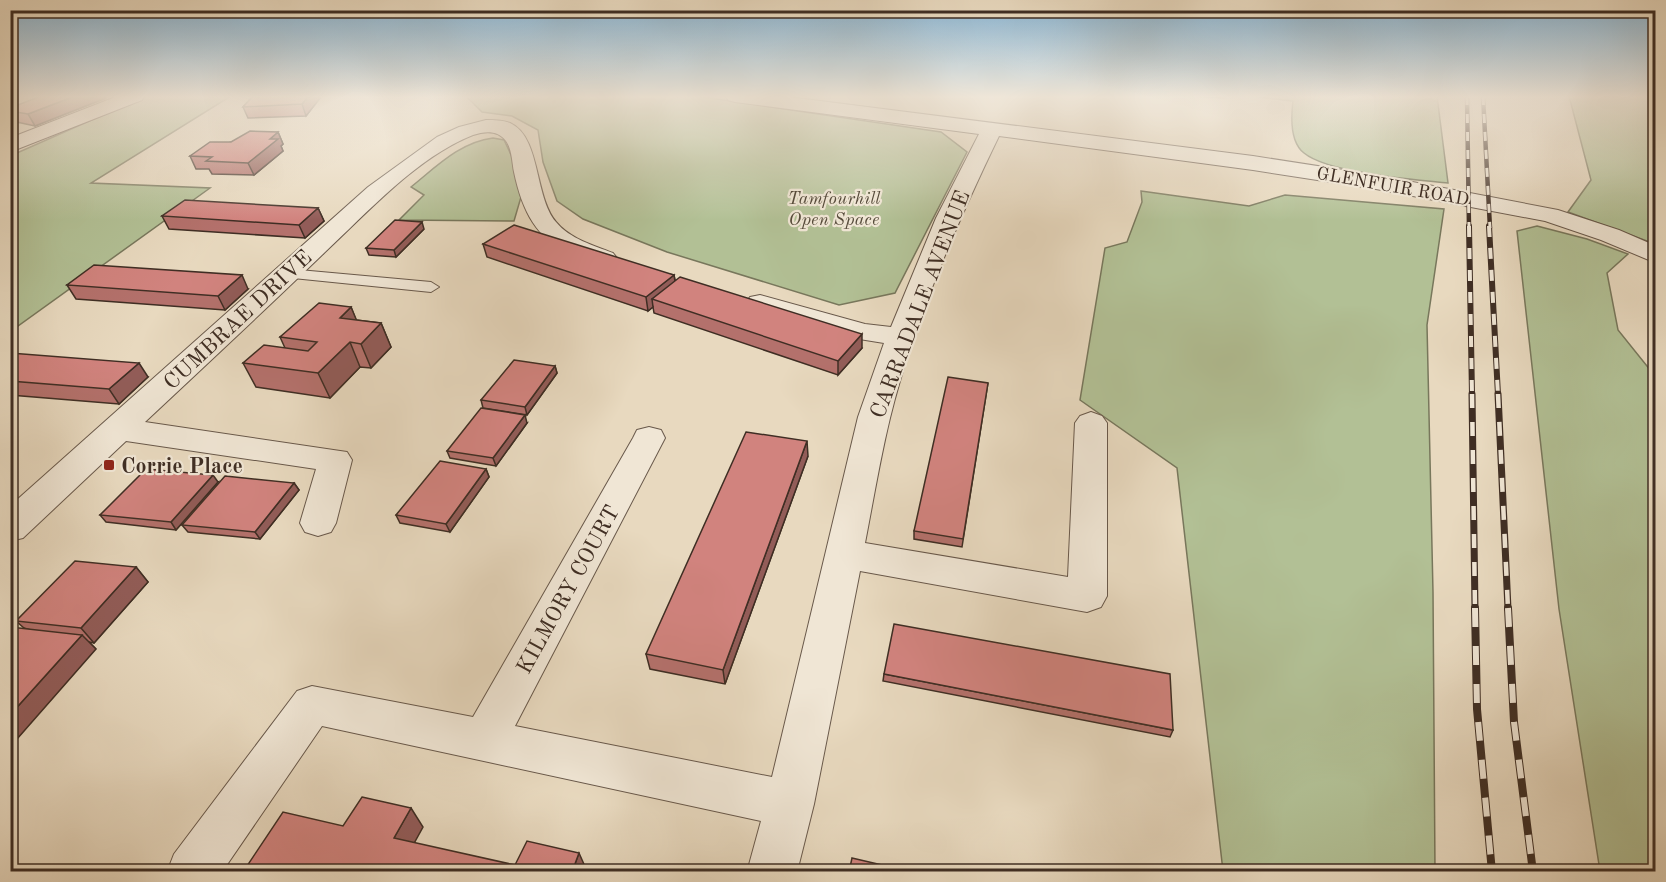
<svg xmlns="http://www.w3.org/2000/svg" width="1666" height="882" font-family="'Old Standard TT',serif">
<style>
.green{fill:#b2c095;stroke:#78775c;stroke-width:1.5}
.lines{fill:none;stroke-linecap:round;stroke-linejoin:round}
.service-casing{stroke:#69594b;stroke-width:2}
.minor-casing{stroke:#69594b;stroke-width:2}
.secondary-casing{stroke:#3f2e24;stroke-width:2}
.service{fill:#f0e6d5;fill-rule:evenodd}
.minor{fill:#f0e6d5;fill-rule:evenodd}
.secondary{fill:#f0e6d5;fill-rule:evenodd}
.rail-far3-casing{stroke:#3f2e24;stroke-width:4.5}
.rail-far2-casing{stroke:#3f2e24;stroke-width:6}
.rail-far1-casing{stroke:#3f2e24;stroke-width:7}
.rail-casing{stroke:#3f2e24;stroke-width:8}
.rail-far3{stroke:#f0e6d5;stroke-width:3;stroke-dasharray:9;stroke-linecap:butt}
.rail-far2{stroke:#f0e6d5;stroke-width:4;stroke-dasharray:11;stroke-linecap:butt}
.rail-far1{stroke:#f0e6d5;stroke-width:4.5;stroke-dasharray:14;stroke-linecap:butt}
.rail{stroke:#f0e6d5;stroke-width:6;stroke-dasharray:19;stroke-linecap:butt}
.wall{fill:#b4716c;stroke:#3f2e24;stroke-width:1.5}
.shaded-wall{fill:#925c58;stroke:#3f2e24;stroke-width:1.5}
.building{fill:#d1837e;stroke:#3f2e24;stroke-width:1.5}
.poi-dot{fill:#8f2418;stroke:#f0e6d5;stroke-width:2}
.labels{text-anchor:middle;stroke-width:4.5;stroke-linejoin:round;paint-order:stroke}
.far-street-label{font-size:18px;fill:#3f2e24;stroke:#f0e6d5}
.far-park-label{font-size:18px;font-style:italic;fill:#564b3b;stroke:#f0e6d5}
.street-label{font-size:22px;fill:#3f2e24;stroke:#f0e6d5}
.poi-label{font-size:22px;font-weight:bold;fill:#3f2e24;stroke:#f0e6d5;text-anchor:start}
</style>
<rect width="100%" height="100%" fill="#e8d9bf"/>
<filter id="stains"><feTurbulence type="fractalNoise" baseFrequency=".00333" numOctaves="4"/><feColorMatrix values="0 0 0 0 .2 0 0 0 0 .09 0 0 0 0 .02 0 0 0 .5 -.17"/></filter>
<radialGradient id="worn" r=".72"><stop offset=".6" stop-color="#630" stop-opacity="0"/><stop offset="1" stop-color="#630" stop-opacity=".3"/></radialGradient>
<path class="green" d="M 146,96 L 231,96 L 91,183 L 210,188 L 11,331 L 10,156 Z
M 466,96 L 696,96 L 941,132 L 967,152 L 895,293 L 839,305 L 667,252 L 583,219 L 557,201 L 543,162 L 538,130 L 512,116 L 482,112 Z
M 1249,96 L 1437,96 L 1448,183 C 1416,180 1328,173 1304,153 C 1290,142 1291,117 1293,101 Z
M 1569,96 L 1655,96 L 1655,244 L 1568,212 L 1591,180 Z
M 493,138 L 504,140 L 514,161 L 521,197 L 514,221 L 399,220 L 424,195 L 411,187 C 436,167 460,142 493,138 Z
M 1141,191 L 1249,206 L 1285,195 L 1444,209 L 1427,325 L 1433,592 L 1435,871 L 1223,871 L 1177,468 L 1080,400 L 1105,248 L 1127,242 L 1142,202 Z
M 1537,226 L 1587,239 L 1628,254 L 1607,273 L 1618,330 L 1655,376 L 1655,871 L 1600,871 L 1559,609 L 1517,231 Z"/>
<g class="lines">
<defs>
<path id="service" d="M 288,269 L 431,282 L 439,287 L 431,292 L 283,277 L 280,274 Z"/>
<path id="minor" d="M 726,96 L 781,96 L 1253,156 L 1376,175 L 1558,210 L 1619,230 L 1656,246 L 1656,263 L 1601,240 L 1545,221 L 1376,189 L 1253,170 L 999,136 C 956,225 914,321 890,418 C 880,459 873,502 865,543 L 1068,577 L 1075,423 L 1080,416 L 1091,412 L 1102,416 L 1107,423 L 1107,596 L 1101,607 L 1087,612 L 860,571 L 814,804 L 797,872 L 747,872 L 761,821 L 322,726 L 222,872 L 167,872 L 174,854 L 297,691 L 312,686 L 473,717 L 633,438 L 637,430 L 649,427 L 661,430 L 665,438 L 515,726 L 772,777 L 858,417 L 884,343 L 853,338 L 750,309 L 746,303 L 750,297 L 760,295 L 865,324 L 891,327 L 936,218 L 979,134 L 735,102 L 728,100 Z
M 486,120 C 494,120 503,120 510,123 C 541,137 534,196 556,222 C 570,239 593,245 613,253 L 617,258 L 613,263 C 599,267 587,261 574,256 C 536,240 522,210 514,172 C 512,162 512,149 506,141 C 498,130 485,131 473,135 C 417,157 367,213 324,253 C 265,310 205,366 145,422 L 347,452 L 352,460 L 336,523 L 331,532 L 318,536 L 305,532 L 300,523 L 316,469 L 126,441 L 23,538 L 10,541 L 10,506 L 368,187 L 437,137 L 459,127 Z"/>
<path id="secondary" d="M 118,96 L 144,96 L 142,100 L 10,152 L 10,138 Z"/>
</defs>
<use href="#service" class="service-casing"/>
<use href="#minor" class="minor-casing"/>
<use href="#secondary" class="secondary-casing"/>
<use href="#service" class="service"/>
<use href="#minor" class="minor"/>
<use href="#secondary" class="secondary"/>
<defs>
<path id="rail-far3" d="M 1467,96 L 1469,228
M 1483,96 L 1490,228"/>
<path id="rail-far2" d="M 1469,226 L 1472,395
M 1489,226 L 1498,395"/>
<path id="rail-far1" d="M 1472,394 L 1475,609
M 1498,394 L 1508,609"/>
<path id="rail" d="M 1475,608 L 1477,709 L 1492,872
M 1508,608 L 1514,722 L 1533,872"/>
</defs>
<use href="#rail-far3" class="rail-far3-casing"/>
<use href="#rail-far2" class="rail-far2-casing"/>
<use href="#rail-far1" class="rail-far1-casing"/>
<use href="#rail" class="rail-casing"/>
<use href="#rail-far3" class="rail-far3"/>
<use href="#rail-far2" class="rail-far2"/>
<use href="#rail-far1" class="rail-far1"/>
<use href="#rail" class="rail"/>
</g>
<path class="wall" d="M 253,96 L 320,96 L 320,98 L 306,116 L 248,118 L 243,107 Z
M 1189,96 L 1225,96 L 1224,98 Z
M 106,98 L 35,126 L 12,121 L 10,119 L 10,108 Z
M 278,132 L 283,144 L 281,146 L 283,151 L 254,175 L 212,174 L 209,169 L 196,169 L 190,156 L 231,142 Z
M 318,208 L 324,221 L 305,238 L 169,229 L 162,216 Z
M 424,229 L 396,257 L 369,255 L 366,248 Z
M 483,244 L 674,275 L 675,280 L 862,348 L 838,375 L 654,313 L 653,307 L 648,311 L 487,257 Z
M 67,285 L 248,289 L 225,310 L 76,299 Z
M 351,307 L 356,320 L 381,323 L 391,347 L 371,368 L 360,367 L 330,398 L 256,387 L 243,363 L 285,348 L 280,337 Z
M 10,353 L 148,377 L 119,404 L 10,395 Z
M 555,366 L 557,373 L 527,415 L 483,408 L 481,400 Z
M 988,383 L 962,547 L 914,539 L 914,531 Z
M 527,423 L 496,466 L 450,458 L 447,451 Z
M 808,456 L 725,684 L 650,669 L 646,654 Z
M 486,469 L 489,477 L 450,532 L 400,523 L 396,515 Z
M 218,482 L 176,530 L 106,522 L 100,515 Z
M 294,483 L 299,490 L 260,539 L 188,532 L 182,525 Z
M 136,567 L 148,582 L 94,643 L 89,642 L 96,649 L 24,628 L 16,621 Z
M 884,674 L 1173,730 L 1170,737 L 883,681 Z"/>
<path class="shaded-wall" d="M 75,96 L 106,96 L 106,98 L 35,126 L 28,114 Z
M 309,96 L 320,96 L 320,98 L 306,116 L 302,104 Z
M 278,132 L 283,144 L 281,146 L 283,151 L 254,175 L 248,163 L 270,139 Z
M 318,208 L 324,221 L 305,238 L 299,225 Z
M 422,222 L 424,229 L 396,257 L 394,250 Z
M 242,275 L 248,289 L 225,310 L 218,296 Z
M 674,275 L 676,288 L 652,299 L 653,307 L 648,311 L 646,297 Z
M 351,307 L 361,331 L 340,318 Z
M 381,323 L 391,347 L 371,368 L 361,344 Z
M 862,334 L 862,348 L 838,375 L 838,361 Z
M 350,342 L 360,367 L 330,398 L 318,373 Z
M 139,363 L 148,377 L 119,404 L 109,389 Z
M 555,366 L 557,373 L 527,415 L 525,407 Z
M 525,415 L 527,423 L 496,466 L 493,458 Z
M 807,441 L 808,456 L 725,684 L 723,670 Z
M 486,469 L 489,477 L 450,532 L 446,524 Z
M 213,475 L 218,482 L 176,530 L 171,522 Z
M 294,483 L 299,490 L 260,539 L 255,532 Z
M 136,567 L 148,582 L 94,643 L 81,628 Z
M 82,635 L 96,649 L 10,747 L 10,715 Z
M 411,808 L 423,827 L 407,856 L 394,838 Z
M 579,853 L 587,871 L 572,872 Z"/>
<path class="building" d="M 41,96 L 75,96 L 28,114 L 10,111 L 10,108 Z
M 253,96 L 309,96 L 302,104 L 243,107 Z
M 250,131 L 278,132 L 270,139 L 278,139 L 248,163 L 206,161 L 212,157 L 190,156 L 210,142 L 231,142 Z
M 185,200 L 318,208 L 299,225 L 162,216 Z
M 395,220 L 422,222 L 394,250 L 366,248 Z
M 514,225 L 674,275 L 646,297 L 483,244 Z
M 94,265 L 242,275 L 218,296 L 67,285 Z
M 680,277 L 862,334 L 838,361 L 652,299 Z
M 319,303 L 351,307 L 340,318 L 381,323 L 361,344 L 350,342 L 318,373 L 243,363 L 264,345 L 308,351 L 317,342 L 280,337 Z
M 10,353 L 139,363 L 109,389 L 10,381 Z
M 514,360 L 555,366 L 525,407 L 481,400 Z
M 948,377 L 988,383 L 963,539 L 914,531 Z
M 481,408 L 525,415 L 493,458 L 447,451 Z
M 746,432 L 807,441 L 723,670 L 646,654 Z
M 440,461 L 486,469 L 446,524 L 396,515 Z
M 146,469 L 213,475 L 171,522 L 100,515 Z
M 225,476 L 294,483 L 255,532 L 182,525 Z
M 75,561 L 136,567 L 81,628 L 16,621 Z
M 894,624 L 1170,674 L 1173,730 L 884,674 Z
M 10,627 L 82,635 L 10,715 Z
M 362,797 L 411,808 L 394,838 L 515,865 L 527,841 L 579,853 L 572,872 L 243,872 L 283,812 L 343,826 Z
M 852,858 L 912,872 L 849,872 Z"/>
<linearGradient id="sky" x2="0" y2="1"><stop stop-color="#88b6d6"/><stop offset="0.44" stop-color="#f5eee2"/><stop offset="1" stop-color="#f5eee2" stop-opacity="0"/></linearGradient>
<rect width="1666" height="220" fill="url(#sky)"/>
<rect class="poi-dot" x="103" y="459" width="12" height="12" rx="3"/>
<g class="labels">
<g class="far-street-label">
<text transform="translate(1393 186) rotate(10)" y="6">GLENFUIR ROAD</text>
</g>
<g class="far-park-label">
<text x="834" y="204">Tamfourhill<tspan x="834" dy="21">Open Space</tspan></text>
</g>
<g class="street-label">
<text transform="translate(919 304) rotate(-69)" y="8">CARRADALE AVENUE</text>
<text transform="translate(237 319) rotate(-43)" y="8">CUMBRAE DRIVE</text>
<text transform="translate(567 589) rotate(-61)" y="8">KILMORY COURT</text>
</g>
<g class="poi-label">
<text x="121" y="473">Corrie Place</text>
</g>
</g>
<rect width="1666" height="882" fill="none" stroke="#e8d9bf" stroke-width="36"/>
<rect x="12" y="12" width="1642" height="858" fill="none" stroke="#3f2e24" stroke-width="3"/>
<rect x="18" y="18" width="1630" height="846" fill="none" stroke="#3f2e24" stroke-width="1.5"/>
<rect width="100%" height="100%" filter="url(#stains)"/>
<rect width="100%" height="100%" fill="url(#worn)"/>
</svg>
